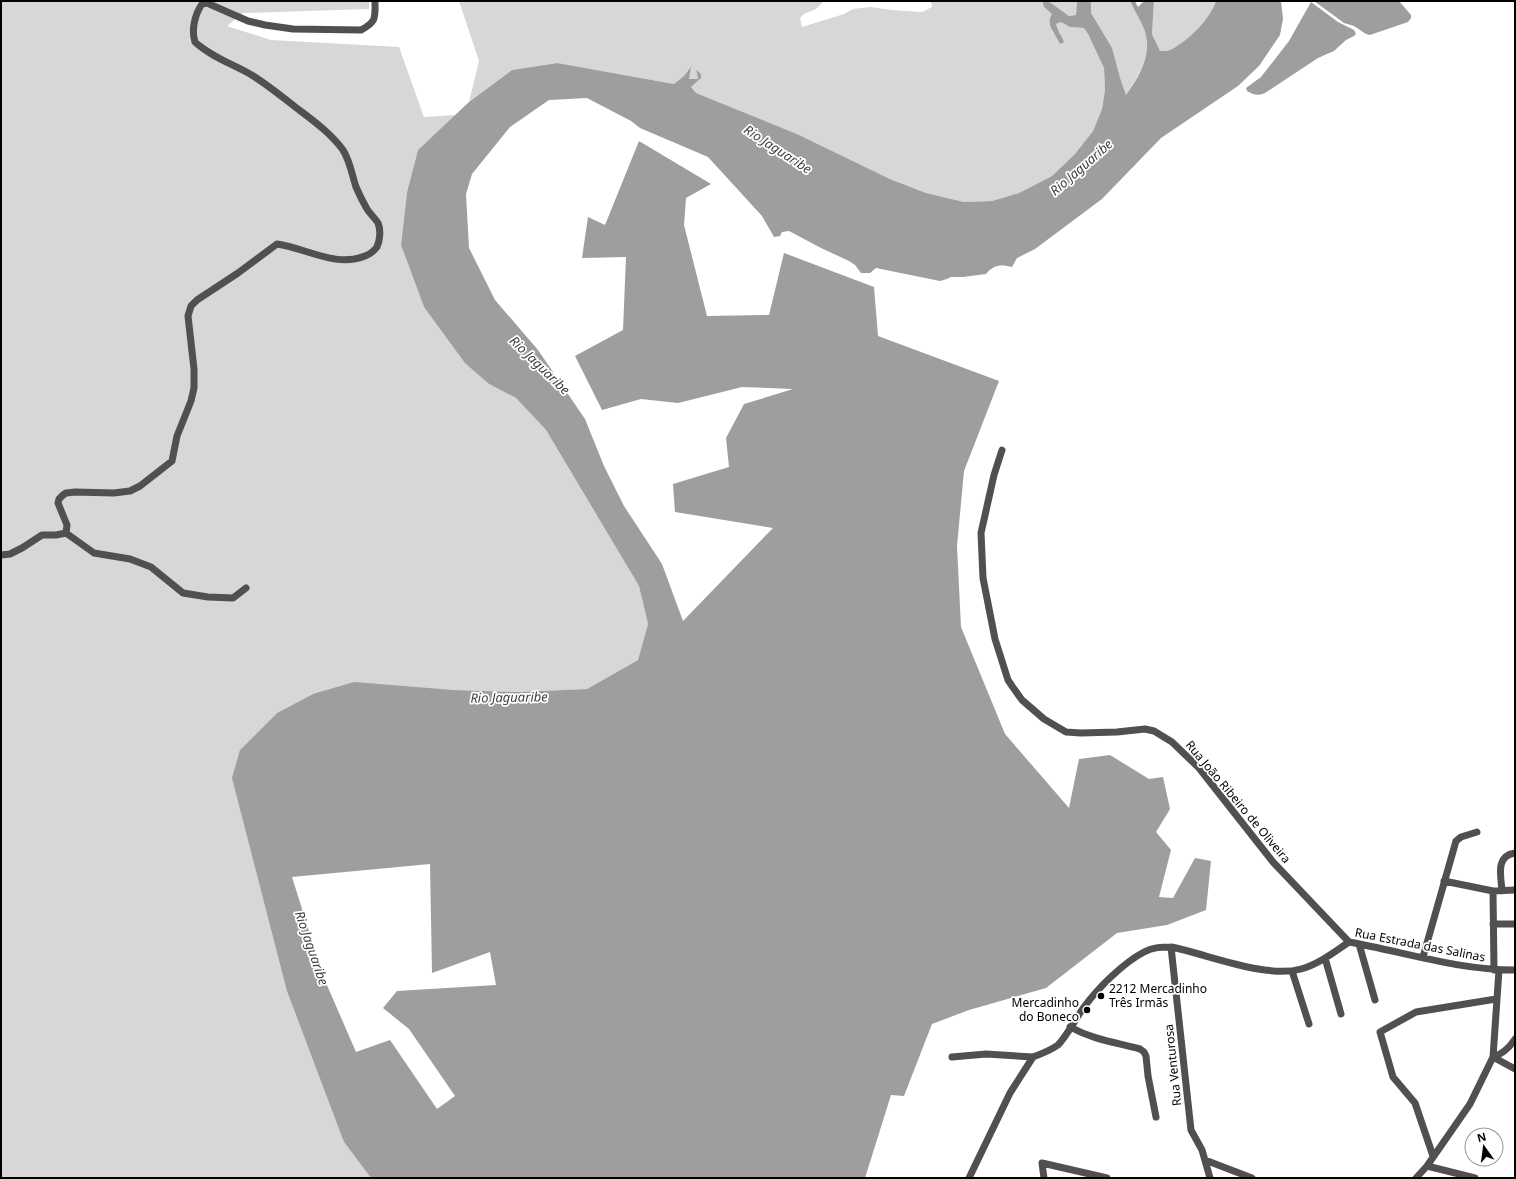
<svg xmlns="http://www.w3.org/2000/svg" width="1516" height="1179" font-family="'Noto Sans',sans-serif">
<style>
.green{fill:#d7d7d7}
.water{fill:#9e9e9e;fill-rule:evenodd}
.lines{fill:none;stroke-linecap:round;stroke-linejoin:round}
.street{stroke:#505050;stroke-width:7}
.poi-dot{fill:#000;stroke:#fff;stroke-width:1.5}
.labels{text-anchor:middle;stroke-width:3.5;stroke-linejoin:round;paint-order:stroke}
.street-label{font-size:12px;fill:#000;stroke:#fff}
.poi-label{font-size:12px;fill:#000;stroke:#fff;text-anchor:start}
.water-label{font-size:13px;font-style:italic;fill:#3f3f3f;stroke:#fff}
</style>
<rect width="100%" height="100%" fill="#fff"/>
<path class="green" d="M 1,1 L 369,1 L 369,9 L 243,13 L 227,26 L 271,40 L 399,47 L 424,117 L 456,115 L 418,150 L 407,192 L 401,245 L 424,307 L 489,384 L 516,398 L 546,430 L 639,586 L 648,624 L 638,660 L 587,689 L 517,692 L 453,690 L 313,694 L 277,713 L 240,750 L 344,1142 L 371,1178 L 1,1178 Z
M 459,1 L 824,1 L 816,9 L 804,14 L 800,18 L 802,27 L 844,14 L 853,9 L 870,7 L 892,10 L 922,12 L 932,7 L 931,1 L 1077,1 L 1076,15 L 1069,16 L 1051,3 L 1044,7 L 1052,14 L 1052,32 L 1057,37 L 1060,33 L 1056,28 L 1056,24 L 1061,22 L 1070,27 L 1084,28 L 1088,34 L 1104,68 L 1105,90 L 1102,109 L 1093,131 L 1075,154 L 1052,176 L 1019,193 L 992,201 L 964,202 L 926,193 L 890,179 L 797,134 L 696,93 L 691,87 L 701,78 L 696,71 L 698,79 L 689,79 L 690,66 L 684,76 L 674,84 L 556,63 L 512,70 L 469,102 L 479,61 Z
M 1091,1 L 1130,1 C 1134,10 1140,19 1144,29 C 1153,54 1139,75 1126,95 L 1099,29 L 1091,13 Z
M 1154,1 L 1216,1 C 1210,19 1189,40 1172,49 C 1169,51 1164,51 1160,51 L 1152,34 Z"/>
<path class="water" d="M 1045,1 L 1051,3 L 1069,16 L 1076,15 L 1077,1 L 1091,1 L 1091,13 L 1112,48 L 1120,78 L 1126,95 C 1140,76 1153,53 1144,29 C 1140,19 1134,10 1130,1 L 1135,1 L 1138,7 L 1144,1 L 1154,1 L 1152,34 L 1160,51 C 1164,51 1169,51 1172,49 C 1189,40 1210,19 1216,1 L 1281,1 L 1283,19 L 1280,35 L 1259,66 L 1238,86 L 1161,138 L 1102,199 L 1035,249 L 1017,258 L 1012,267 C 1001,264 993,265 986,274 L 963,277 L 951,277 L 947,279 L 940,281 L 876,268 L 870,273 L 861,273 L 855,265 L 849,261 L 821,248 L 789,231 L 782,232 L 780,236 L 774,237 L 762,216 L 708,157 L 640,128 L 631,121 L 587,98 L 549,100 L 510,127 L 472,174 L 466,194 L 469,248 L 495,300 L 538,350 L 585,419 L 604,466 L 624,506 L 662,564 L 683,621 L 773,528 L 675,512 L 673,484 L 729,467 L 726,438 L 744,404 L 793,389 L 742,387 L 678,403 L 641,399 L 602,410 L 575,356 L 623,330 L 626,257 L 582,258 L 588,217 L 605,225 L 639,141 L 711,184 L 686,198 L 684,225 L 707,316 L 769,315 L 784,253 L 874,287 L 878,336 L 999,381 L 964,471 L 957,546 L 961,627 L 1005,734 L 1069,808 L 1079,759 L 1110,755 L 1149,779 L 1163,777 L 1170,809 L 1156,832 L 1171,850 L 1159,897 L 1173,898 L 1195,858 L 1211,861 L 1206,910 L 1167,925 L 1117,933 L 1046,988 L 969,1010 L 932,1024 L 904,1096 L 891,1095 L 865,1178 L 371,1178 L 344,1142 L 287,991 L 232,778 L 240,750 L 277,713 L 313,694 L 354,682 L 453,690 L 517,692 L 587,689 L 638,660 L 648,624 L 639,586 L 546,430 L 516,398 L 489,384 L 465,363 L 424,307 L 401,245 L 407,192 L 418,150 L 469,102 L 512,70 L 557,63 L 674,84 L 684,76 L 691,66 L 689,79 L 698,79 L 696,70 L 701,74 L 701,78 L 691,87 L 696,93 L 797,134 L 890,179 L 926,193 L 964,202 L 992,201 L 1019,193 L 1052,176 L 1075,154 L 1093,131 L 1102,109 L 1105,90 L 1104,68 L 1088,34 L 1084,28 L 1070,27 L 1061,22 L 1056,24 C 1057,30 1062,36 1064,42 L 1060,44 C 1056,34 1045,26 1052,14 L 1044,7 L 1043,2 ZM 430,864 L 432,973 L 490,952 L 496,985 L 397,991 L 383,1008 L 409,1029 L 455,1096 L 437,1109 L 390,1040 L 356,1052 L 323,976 L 292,877 Z
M 1314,1 L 1399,1 L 1411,15 L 1411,18 L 1408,22 L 1370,35 L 1366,34 L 1354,26 L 1344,23 Z
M 1311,2 L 1338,22 L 1354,30 L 1356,34 L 1354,36 L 1346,40 L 1334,51 L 1318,58 L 1265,93 C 1259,96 1253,95 1247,91 L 1246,88 L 1261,77 L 1289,41 Z"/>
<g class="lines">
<path class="street" d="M 1002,450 L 994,475 L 981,533 L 983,578 L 995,639 L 1008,680 L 1012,686 L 1022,700 L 1044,719 L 1066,732 L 1081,733 L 1117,732 L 1145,729 L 1154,731 L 1172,742 L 1199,768 L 1273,862 L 1349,942
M 66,533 L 94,553 L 130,559 L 151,567 L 183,593 L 208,597 L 233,598 L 246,588
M 1,555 L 10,554 L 22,548 L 42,535 L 56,535 L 66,533 L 67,525 L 58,503 L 59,499 L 63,495 L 66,493 L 75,492 L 114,493 L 130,491 L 140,486 L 172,461 L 177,436 L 191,401 L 194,388 L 194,369 L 188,316 L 191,306 L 197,300 L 238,273 L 277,244 C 306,248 336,268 365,256 C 370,254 374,251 377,247 C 380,240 381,230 378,223 C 375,218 370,214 367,209 C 363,202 359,194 356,187 C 352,175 350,161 343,150 C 330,132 311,119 294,106 C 280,95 265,83 250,74 C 232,64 210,56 195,42 C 191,30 195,14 202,4 L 207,3 L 248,21 L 265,25 L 293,29 L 361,30 C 377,22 375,17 375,1
M 1444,881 L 1493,891 L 1515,890
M 1493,891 L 1494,970
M 1502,891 C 1501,876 1495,856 1515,853
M 1493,924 L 1515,924
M 1359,944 L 1375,1000
M 1171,947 L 1191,1130 L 1202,1150 L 1210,1178
M 1423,957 L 1456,841 L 1461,837 L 1477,832
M 1325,958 L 1341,1014
M 1292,971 L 1309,1024
M 1070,1027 C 1094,1040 1114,1042 1140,1049 L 1144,1052 L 1146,1056 L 1148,1076 L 1156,1117
M 952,1057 L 986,1054 L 1033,1057 C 1041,1054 1051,1050 1058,1045 C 1067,1036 1076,1018 1084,1007 C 1098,988 1123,963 1144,952 C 1153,947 1162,947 1171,947 C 1207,954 1266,979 1301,969 C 1319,964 1334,952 1349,942 C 1404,952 1458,970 1515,970
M 1493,1057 C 1502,1054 1510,1047 1515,1039
M 1493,1057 L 1515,1069
M 1433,1156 L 1415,1103 L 1393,1077 L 1380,1032 L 1416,1012 L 1496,999
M 1205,1160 L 1252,1178
M 1427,1166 L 1475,1178
M 969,1178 L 1010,1093 L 1033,1057
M 1044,1178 L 1042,1163 L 1107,1178
M 1416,1178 L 1427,1166 L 1470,1104 L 1493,1057 L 1499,970"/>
</g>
<g class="poi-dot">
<circle cx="1101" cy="996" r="4"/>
<circle cx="1087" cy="1010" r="4"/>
</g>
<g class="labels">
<g class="street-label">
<text transform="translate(1238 802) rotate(50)" y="4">Rua João Ribeiro de Oliveira</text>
<text transform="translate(1420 945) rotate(11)" y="4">Rua Estrada das Salinas</text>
<text transform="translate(1173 1065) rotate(-96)" y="4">Rua Venturosa</text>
</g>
<g class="poi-label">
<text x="1109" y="993">2212 Mercadinho<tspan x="1109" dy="14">Três Irmãs</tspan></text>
<text x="1079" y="1007" text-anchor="end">Mercadinho<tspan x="1079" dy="14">do Boneco</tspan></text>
</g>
<g class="water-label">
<text transform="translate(778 149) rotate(33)" y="5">Rio Jaguaribe</text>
<text transform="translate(1081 167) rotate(-41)" y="5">Rio Jaguaribe</text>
<text transform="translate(540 365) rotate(44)" y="5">Rio Jaguaribe</text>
<text transform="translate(509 697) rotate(-1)" y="5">Rio Jaguaribe</text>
<text transform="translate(312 948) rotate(71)" y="5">Rio Jaguaribe</text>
</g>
</g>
<rect width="1516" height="1179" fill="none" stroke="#000000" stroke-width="4"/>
<g transform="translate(1484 1147) rotate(346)"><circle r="19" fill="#ffffff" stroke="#999999"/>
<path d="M0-3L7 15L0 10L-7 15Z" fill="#000000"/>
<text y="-6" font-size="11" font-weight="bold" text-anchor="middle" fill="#000000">N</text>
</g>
</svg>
